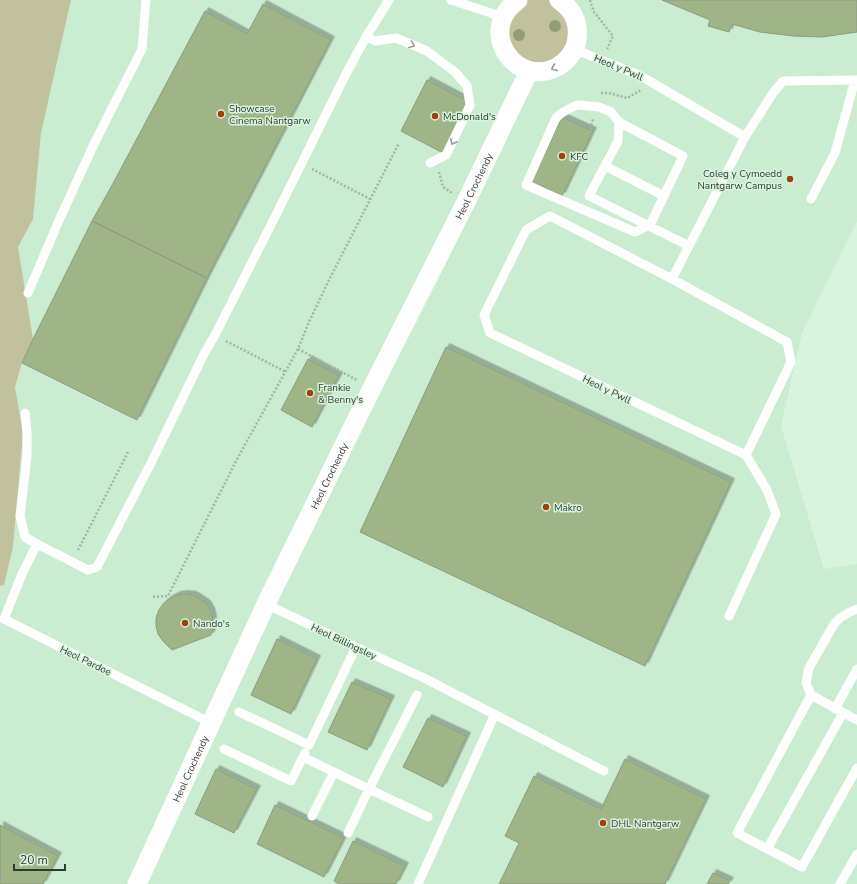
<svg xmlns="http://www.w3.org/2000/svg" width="857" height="884" font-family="'Nunito Sans',sans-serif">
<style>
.built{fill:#caecd0}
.green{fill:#c1c19d}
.building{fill:#9fb588;stroke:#8d9a7f;filter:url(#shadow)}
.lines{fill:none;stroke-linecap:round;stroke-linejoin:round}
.path{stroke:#a0b6a4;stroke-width:2.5;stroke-dasharray:2 2;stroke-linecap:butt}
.service{stroke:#fff;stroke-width:9}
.minor{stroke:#fff;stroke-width:19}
.tree{fill:#929d73}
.oneway{stroke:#989c98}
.poi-dot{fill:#a34009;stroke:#d9f4de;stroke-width:1.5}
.labels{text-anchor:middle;stroke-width:3;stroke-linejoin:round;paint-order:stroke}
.street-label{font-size:10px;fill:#303a32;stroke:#d9f4de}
.poi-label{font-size:10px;fill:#303a32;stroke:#d9f4de;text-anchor:start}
</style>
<defs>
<filter id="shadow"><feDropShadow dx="3.5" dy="-3.5" stdDeviation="0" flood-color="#0004"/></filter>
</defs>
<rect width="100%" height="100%" fill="#d9f4de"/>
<path class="built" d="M 71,0 L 857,0 L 857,221 L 802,333 L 781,426 L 824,569 L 857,564 L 857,884 L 0,884 L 0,586 L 4,585 L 13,547 L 23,433 L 15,387 L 22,363 L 33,339 L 18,247 L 33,218 L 41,133 Z"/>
<path class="green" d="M 0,0 L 71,0 L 41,133 L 33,219 L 18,247 L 33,339 L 22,363 L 15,387 L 23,433 L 13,547 L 4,585 L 0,586 Z
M 518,0 L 559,0 L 573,14 L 567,60 L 517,65 L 503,17 Z"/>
<path class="building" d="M 662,0 L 857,0 L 857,32 L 822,37 L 793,36 L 760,32 L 732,24 L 729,32 L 708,26 L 710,20 Z
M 263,4 L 331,40 L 207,278 L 92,221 L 110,189 L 205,11 L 247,34 Z
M 427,80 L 469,102 L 443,153 L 401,131 Z
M 562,117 L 593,131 L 562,196 L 532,181 Z
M 92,221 L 207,278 L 137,420 L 22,363 L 33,339 Z
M 446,347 L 731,482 L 645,666 L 360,532 Z
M 308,359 L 339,376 L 312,427 L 281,410 Z
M 185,594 L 193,595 L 200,599 L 207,604 L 211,611 L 213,619 L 213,627 L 211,635 L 172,650 L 163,641 L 158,634 L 156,626 L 156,618 L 159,610 L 163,604 L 169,599 L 177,595 Z
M 277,639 L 317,659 L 291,714 L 251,695 Z
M 352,682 L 391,699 L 367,750 L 328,732 Z
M 428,718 L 467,736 L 443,787 L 403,767 Z
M 625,759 L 706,799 L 665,884 L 499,884 L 519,843 L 505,836 L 534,776 L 601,809 Z
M 216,769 L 257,789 L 234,833 L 195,814 Z
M 275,805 L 344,838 L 324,877 L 257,844 Z
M 0,825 L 58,856 L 43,884 L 0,884 Z
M 353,841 L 405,866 L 396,884 L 339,884 L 334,881 Z
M 713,873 L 730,881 L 728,884 L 707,884 Z"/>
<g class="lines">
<path class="path" d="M 590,0 L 594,12 L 613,36 L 607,49
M 601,93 L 609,93 L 627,98 L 641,90
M 590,129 L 593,119
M 312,169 L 370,199
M 439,172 L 443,187 L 452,193
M 226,341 L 286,372
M 298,349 L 357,380
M 78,550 L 128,452
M 153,597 L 168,596 L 236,461 L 298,349 L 309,322 L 327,284 L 399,143"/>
<path class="service" d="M 451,0 L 503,17
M 366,37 L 375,41 L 396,38 L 427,51 L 456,73 L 467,86 L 470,105 L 463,120 L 446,155 L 430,163
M 574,49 L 639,75 L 745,137
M 578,105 L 599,107 L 611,112 L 619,122 L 683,156 L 650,225 L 635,232 L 526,185 L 556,118 C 563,111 569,108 578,105 Z
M 619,122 L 618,141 L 589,196 L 689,246
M 605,166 L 664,196
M 811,199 L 835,153 L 855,80
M 550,216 L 672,279 L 787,342 L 791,362 L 746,455 L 490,333 L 484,315 L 526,230 Z
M 672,279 L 745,137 L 773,93 L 783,81 L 857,80
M 28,293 L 60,218 L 95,142 L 142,49 L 146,0
M 25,413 L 27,433 L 27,456 L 20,516 L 25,537 L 37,544
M 266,604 L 356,647 L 424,678 L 604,771
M 857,609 L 848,613 L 840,618 L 834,624 L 809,668 L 806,683 L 811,695 L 857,720
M 729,616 L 776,514 L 767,490 L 746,455
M 811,695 L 737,833 L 802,867 L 857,768
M 835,709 L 857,669
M 239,712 L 309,745 L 356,647
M 211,723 L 4,619 L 22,574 L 37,544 L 88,570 L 97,567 L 152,461 L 204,354 L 215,335 L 276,215 L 347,72 L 366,37 L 389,0
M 224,749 L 291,781 L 305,753
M 303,757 L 369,789 L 417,695
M 312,816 L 334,772
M 348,833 L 369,789 L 428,817
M 767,849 L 843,713
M 418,884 L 495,714
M 840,884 L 857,854"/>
<g class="minor">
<path d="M 518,0 C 516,2 513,4 511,6 C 481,36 517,86 555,68 C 558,67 561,64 563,63 C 571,57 577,46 577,37 C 579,21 571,8 559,0"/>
<path id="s1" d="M 137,884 L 266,604 L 372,388 L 467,200 L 529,71"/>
</g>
</g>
<g class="tree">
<circle cx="555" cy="26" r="6"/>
<circle cx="519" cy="35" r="6"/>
</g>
<defs><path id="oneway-chevron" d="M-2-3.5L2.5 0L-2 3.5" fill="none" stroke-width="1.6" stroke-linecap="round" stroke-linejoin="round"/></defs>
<g class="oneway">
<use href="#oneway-chevron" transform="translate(412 45) rotate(23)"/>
<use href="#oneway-chevron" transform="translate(554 68) rotate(157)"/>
<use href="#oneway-chevron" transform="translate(453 142) rotate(116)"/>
</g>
<g class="poi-dot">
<circle cx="221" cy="114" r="4"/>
<circle cx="435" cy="116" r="4"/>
<circle cx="562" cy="156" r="4"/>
<circle cx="790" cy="179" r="4"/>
<circle cx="310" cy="393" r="4"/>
<circle cx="546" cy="507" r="4"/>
<circle cx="185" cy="623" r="4"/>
<circle cx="603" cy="823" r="4"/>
</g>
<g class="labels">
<g class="street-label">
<text transform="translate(619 67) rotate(23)" y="4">Heol y Pwll</text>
<text dy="4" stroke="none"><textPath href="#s1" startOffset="775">Heol Crochendy</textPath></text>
<text transform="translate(607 389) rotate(26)" y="4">Heol y Pwll</text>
<text dy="4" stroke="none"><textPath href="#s1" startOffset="451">Heol Crochendy</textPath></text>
<text transform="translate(344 641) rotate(25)" y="4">Heol Billingsley</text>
<text transform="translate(86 660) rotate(26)" y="4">Heol Pardoe</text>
<text dy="4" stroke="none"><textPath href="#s1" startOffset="127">Heol Crochendy</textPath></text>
</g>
<g class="poi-label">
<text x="229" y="112">Showcase<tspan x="229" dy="12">Cinema Nantgarw</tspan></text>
<text x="443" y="120">McDonald's</text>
<text x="570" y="160">KFC</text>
<text x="782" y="177" text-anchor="end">Coleg y Cymoedd<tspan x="782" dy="12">Nantgarw Campus</tspan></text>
<text x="318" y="391">Frankie<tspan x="318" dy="12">&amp; Benny's</tspan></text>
<text x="554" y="511">Makro</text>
<text x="193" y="627">Nando's</text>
<text x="611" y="827">DHL Nantgarw</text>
</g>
</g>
<path d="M14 864v6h51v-6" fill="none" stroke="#303a32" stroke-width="2"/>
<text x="20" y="864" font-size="12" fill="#303a32" stroke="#d9f4de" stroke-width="3" paint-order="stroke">20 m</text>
</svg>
